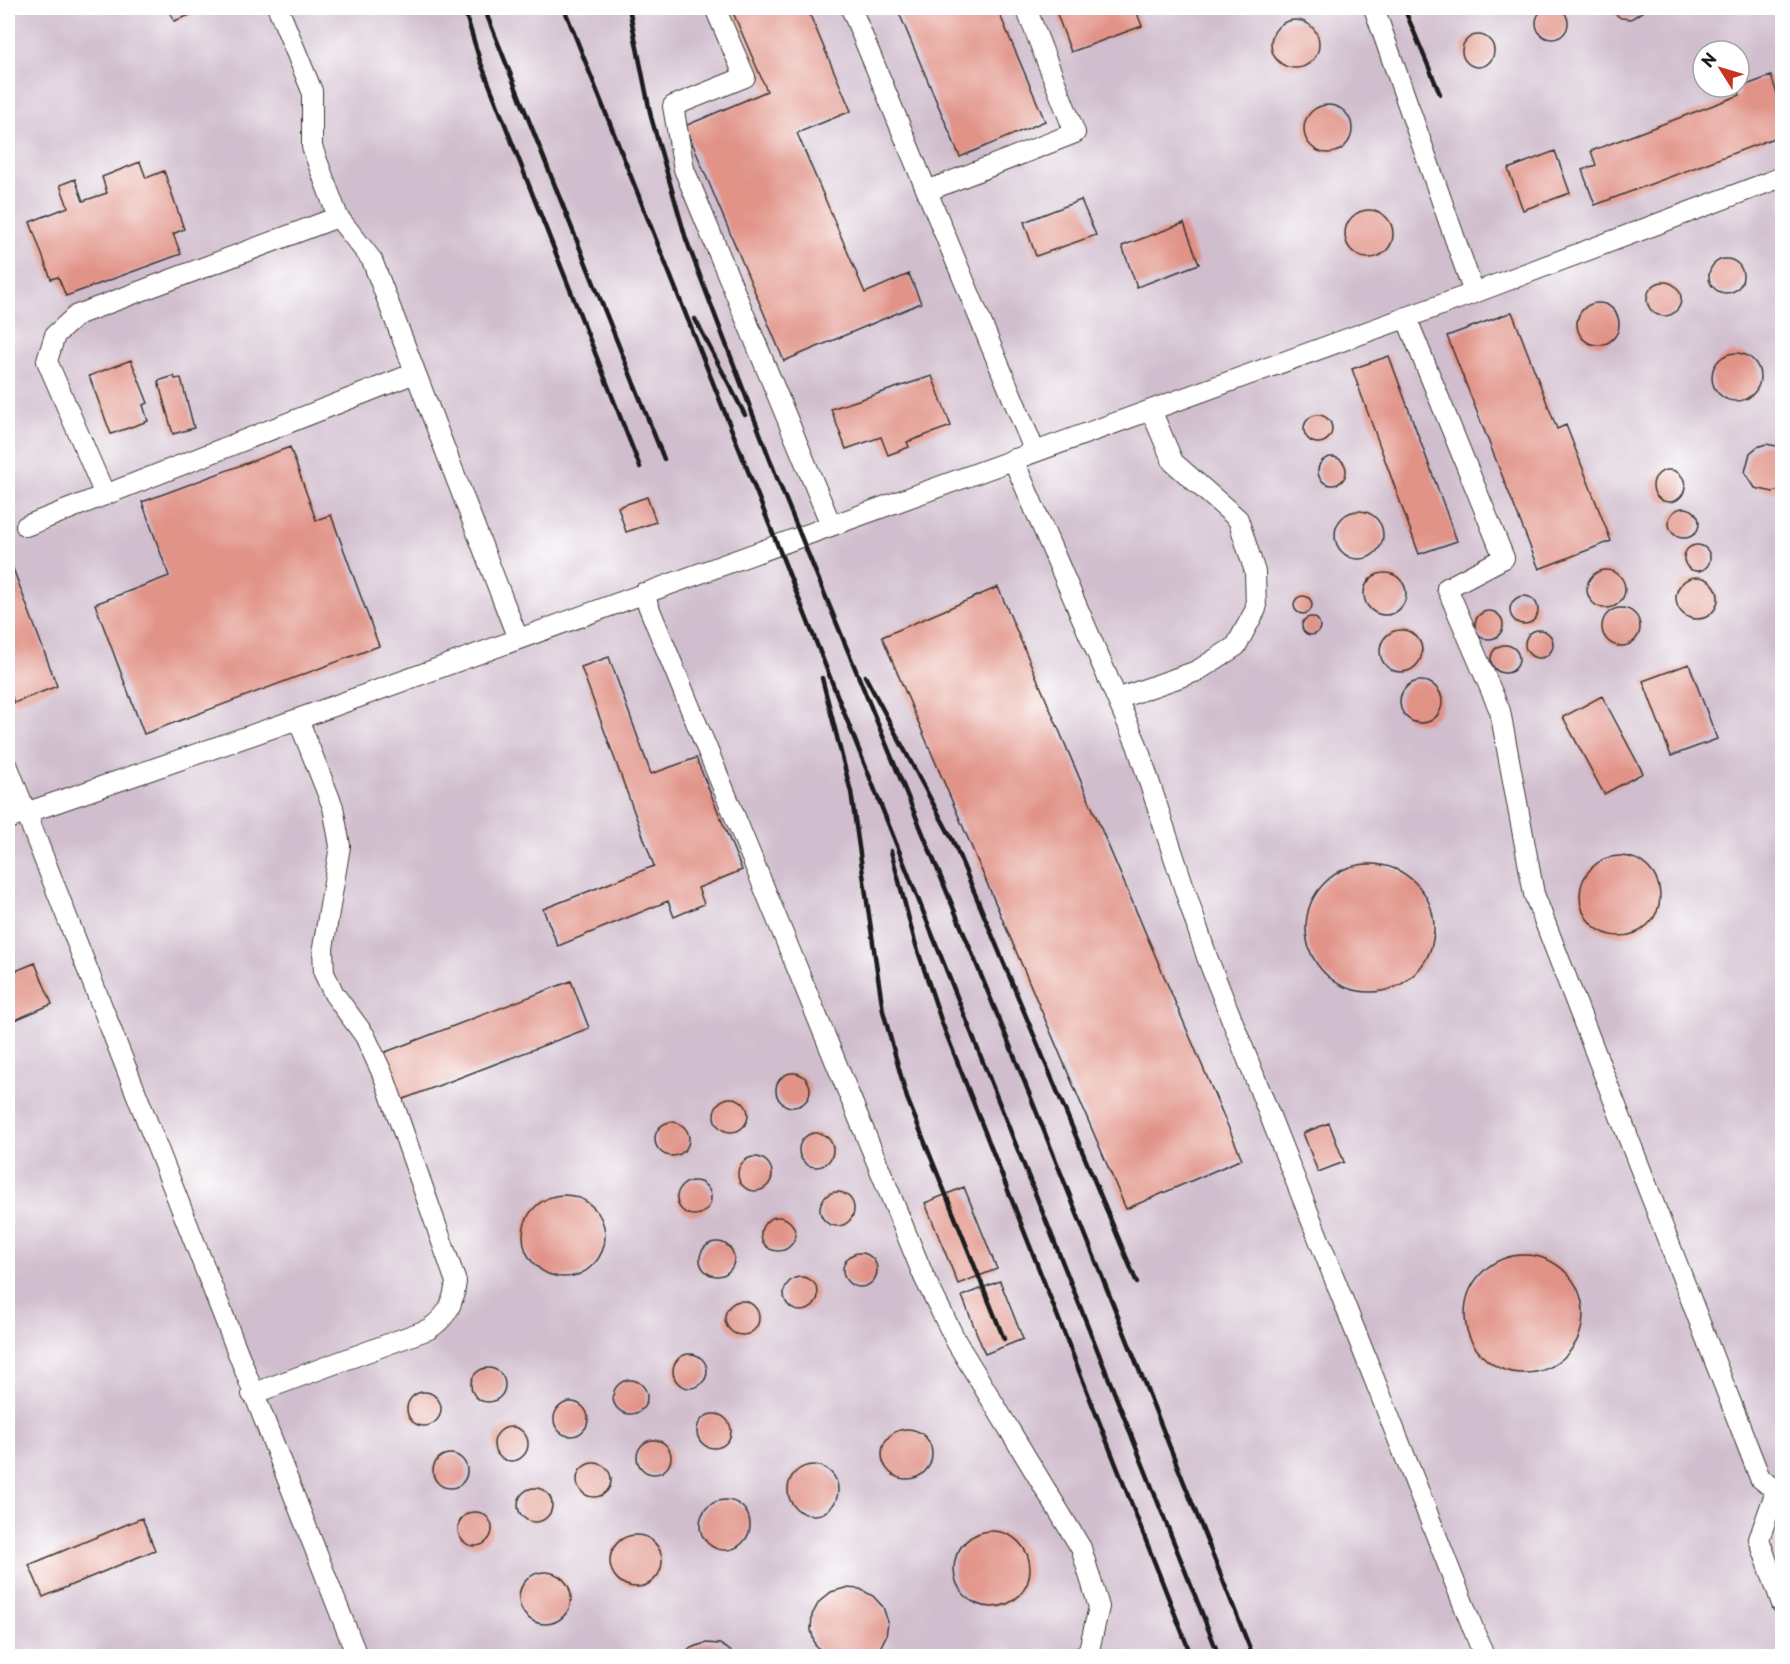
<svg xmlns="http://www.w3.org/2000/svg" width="1790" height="1664" font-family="'Playpen Sans',sans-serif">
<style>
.industrial{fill:#d0bdcd;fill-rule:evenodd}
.building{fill:#e19387}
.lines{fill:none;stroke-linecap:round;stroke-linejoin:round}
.lane-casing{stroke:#3c3834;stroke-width:22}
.lane{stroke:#fff;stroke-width:20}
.rail{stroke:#1c1c1c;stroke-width:4.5}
</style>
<rect width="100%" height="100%" fill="#fff"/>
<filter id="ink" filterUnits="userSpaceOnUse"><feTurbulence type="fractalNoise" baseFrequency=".0167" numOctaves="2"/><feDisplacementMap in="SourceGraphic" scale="12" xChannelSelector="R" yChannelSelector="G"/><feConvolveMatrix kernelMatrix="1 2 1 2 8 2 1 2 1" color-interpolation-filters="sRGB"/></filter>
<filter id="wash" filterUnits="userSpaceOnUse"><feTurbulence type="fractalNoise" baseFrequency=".008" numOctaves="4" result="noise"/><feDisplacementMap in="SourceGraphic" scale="24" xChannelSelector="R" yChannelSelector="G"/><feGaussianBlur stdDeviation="1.35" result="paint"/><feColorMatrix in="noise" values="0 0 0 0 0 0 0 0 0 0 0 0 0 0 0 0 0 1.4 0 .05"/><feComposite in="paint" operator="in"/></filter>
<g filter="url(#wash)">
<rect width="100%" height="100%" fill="#f3daba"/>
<path class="industrial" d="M 8,8 L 1782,8 L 1782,1656 L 8,1656 ZM 1703,51 L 1739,51 L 1739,87 L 1703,87 Z"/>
<g id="blocks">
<path class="building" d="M1536 23a16 16 0 1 1 32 0a16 16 0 1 1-32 0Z
M 169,8 L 209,8 L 174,21 Z
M 731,8 L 807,8 L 851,111 L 797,133 L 865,293 L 909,274 L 921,303 L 784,361 L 685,126 L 767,91 Z
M 897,8 L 997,8 L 1045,121 L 960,157 Z
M 1074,8 L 1135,8 L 1142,26 L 1071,52 L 1057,14 Z
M 1607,8 L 1648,8 L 1631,19 L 1621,18 Z
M1271 44a24 24 0 1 1 48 0a24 24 0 1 1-48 0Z
M1462 51a16 16 0 1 1 32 0a16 16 0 1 1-32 0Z
M 1771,76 L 1782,108 L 1782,135 L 1595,205 L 1582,170 L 1596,165 L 1591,151 L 1740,95 L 1738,88 Z
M1304 129a24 24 0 1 1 48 0a24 24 0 1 1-48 0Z
M 1555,151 L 1570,193 L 1523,210 L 1508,169 Z
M 140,162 L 146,178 L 164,171 L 184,229 L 173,234 L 181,254 L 66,296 L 58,277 L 51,279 L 30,222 L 68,207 L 60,185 L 75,179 L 83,201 L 107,193 L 102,177 Z
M 1081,200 L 1096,235 L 1036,256 L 1024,222 Z
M1345 234a24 24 0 1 1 48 0a24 24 0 1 1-48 0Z
M 1184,223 L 1199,264 L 1137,287 L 1122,246 Z
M1709 276a17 17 0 1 1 34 0a17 17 0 1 1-34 0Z
M1647 299a17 17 0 1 1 34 0a17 17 0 1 1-34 0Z
M1577 324a21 21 0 1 1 42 0a21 21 0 1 1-42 0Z
M 1512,312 L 1557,429 L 1566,425 L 1611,541 L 1539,569 L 1447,336 Z
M1712 377a24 24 0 1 1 48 0a24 24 0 1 1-48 0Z
M 1389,356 L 1457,541 L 1419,554 L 1352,369 Z
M 131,360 L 148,403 L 143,405 L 148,421 L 111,434 L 89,376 Z
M 174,376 L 175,379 L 181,378 L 194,428 L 173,434 L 158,381 Z
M 932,376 L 951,426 L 907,442 L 909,447 L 888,455 L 881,437 L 846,449 L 831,409 Z
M1304 429a14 14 0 1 1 28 0a14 14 0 1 1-28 0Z
M 1766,444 L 1782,447 L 1782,489 L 1773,492 L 1755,488 L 1745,472 L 1750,453 L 1757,447 Z
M 290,447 L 316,520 L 331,515 L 379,646 L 144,734 L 95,604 L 169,576 L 142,502 Z
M1318 471a14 14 0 1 1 28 0a14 14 0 1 1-28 0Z
M1653 486a16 16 0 1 1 32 0a16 16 0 1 1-32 0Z
M 647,497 L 656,522 L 626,532 L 618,507 Z
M1669 523a15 15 0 1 1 30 0a15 15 0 1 1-30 0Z
M1335 535a24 24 0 1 1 48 0a24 24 0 1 1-48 0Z
M1684 558a13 13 0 1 1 26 0a13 13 0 1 1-26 0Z
M 8,555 L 57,686 L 14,703 L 8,687 Z
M1587 589a19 19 0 1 1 38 0a19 19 0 1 1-38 0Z
M1364 594a21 21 0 1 1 42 0a21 21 0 1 1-42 0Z
M1676 598a21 21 0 1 1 42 0a21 21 0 1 1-42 0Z
M 998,587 L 1242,1159 L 1126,1209 L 882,637 Z
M1510 610a14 14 0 1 1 28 0a14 14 0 1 1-28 0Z
M1294 605a9 9 0 1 1 18 0a9 9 0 1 1-18 0Z
M1602 627a19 19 0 1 1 38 0a19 19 0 1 1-38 0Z
M1475 625a14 14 0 1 1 28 0a14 14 0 1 1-28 0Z
M1302 626a9 9 0 1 1 18 0a9 9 0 1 1-18 0Z
M1525 644a14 14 0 1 1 28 0a14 14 0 1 1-28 0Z
M1380 651a21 21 0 1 1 42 0a21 21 0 1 1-42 0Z
M1491 659a14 14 0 1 1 28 0a14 14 0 1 1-28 0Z
M 609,657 L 651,774 L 696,758 L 742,870 L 698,888 L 704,904 L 674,917 L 668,901 L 558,946 L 543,909 L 654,866 L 581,667 Z
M 1689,664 L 1717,739 L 1671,756 L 1643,681 Z
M1400 702a21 21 0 1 1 42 0a21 21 0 1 1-42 0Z
M 1602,696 L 1643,773 L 1604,794 L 1563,717 Z
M1580 896a40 40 0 1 1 80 0a40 40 0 1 1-80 0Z
M1306 928a64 64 0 1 1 128 0a64 64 0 1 1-128 0Z
M 35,963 L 52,1004 L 8,1023 L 8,974 Z
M 571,981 L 589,1028 L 401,1100 L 383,1053 Z
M776 1090a17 17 0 1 1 34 0a17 17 0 1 1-34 0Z
M714 1115a17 17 0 1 1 34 0a17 17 0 1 1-34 0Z
M655 1139a17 17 0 1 1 34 0a17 17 0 1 1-34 0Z
M 1329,1123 L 1344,1162 L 1318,1172 L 1303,1133 Z
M799 1150a17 17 0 1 1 34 0a17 17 0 1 1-34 0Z
M738 1174a17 17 0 1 1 34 0a17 17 0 1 1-34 0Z
M677 1198a17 17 0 1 1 34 0a17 17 0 1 1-34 0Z
M 964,1187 L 997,1269 L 958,1284 L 925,1203 Z
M820 1209a17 17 0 1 1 34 0a17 17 0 1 1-34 0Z
M523 1236a41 41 0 1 1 82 0a41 41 0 1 1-82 0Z
M761 1234a17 17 0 1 1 34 0a17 17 0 1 1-34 0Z
M700 1259a17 17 0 1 1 34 0a17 17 0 1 1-34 0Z
M843 1270a17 17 0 1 1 34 0a17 17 0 1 1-34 0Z
M1465 1314a59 59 0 1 1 118 0a59 59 0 1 1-118 0Z
M784 1294a17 17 0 1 1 34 0a17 17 0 1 1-34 0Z
M 1000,1281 L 1023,1339 L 985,1354 L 962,1296 Z
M725 1318a17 17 0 1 1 34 0a17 17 0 1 1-34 0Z
M673 1371a17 17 0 1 1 34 0a17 17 0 1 1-34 0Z
M471 1385a17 17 0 1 1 34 0a17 17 0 1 1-34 0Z
M613 1397a17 17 0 1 1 34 0a17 17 0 1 1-34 0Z
M407 1409a17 17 0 1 1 34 0a17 17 0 1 1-34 0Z
M554 1419a17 17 0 1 1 34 0a17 17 0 1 1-34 0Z
M697 1431a17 17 0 1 1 34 0a17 17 0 1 1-34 0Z
M494 1444a17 17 0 1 1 34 0a17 17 0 1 1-34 0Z
M882 1454a25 25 0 1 1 50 0a25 25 0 1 1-50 0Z
M637 1457a17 17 0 1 1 34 0a17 17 0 1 1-34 0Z
M433 1471a17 17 0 1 1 34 0a17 17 0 1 1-34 0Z
M577 1480a17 17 0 1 1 34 0a17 17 0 1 1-34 0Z
M788 1490a25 25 0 1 1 50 0a25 25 0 1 1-50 0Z
M518 1505a17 17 0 1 1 34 0a17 17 0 1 1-34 0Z
M700 1525a25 25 0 1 1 50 0a25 25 0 1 1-50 0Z
M458 1529a17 17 0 1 1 34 0a17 17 0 1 1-34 0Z
M 142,1518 L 155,1550 L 43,1597 L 29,1565 Z
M954 1569a38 38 0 1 1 76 0a38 38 0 1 1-76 0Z
M610 1561a26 26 0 1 1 52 0a26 26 0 1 1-52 0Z
M519 1598a26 26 0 1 1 52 0a26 26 0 1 1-52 0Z
M 845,1588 L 860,1589 L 873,1596 L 883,1607 L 888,1622 L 886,1636 L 879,1650 L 872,1656 L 826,1656 L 815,1645 L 811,1630 L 812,1615 L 819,1602 L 831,1592 Z
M 705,1643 L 720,1644 L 738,1656 L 681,1656 L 691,1648 Z"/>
</g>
</g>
<g filter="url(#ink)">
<use href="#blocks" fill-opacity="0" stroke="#3c3834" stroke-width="1.5"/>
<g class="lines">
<defs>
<path id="lane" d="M 278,8 L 312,91 L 312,147 L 338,217 L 372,260 L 518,639
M 715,8 L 745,77 L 673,106 L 684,169 L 831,525
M 851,8 L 1035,452
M 1374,8 L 1474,293
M 927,191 L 1075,133 L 1026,8
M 1406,317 L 1504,558 L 1447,588 L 1500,711 L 1534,894 L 1760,1478 L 1776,1491 L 1782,1490
M 1013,459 L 1137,745 L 1207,957 L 1484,1656
M 105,495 L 47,361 L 55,335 L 77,315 L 338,217
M 26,526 L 415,373
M 643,593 L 924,1277 L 957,1343 L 1081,1548 L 1099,1607 L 1089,1650 L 1082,1656
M 1117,699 L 1197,671 L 1236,646 L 1256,609 L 1255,572 L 1238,519 L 1173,462 L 1151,410
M 8,767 L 357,1656
M 8,819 L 298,719 L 1474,293 L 1782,177
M 252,1394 L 429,1329 C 448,1316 453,1304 456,1282 L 384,1077 L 365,1036 L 334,994 L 324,973 L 323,948 L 340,846 L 333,807 L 298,719
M 1776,1491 L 1759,1539 L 1782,1604"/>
</defs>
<use href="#lane" class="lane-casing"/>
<use href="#lane" class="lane"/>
<path class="rail" d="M 464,8 L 480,61 L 640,467
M 484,8 L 664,459
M 564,8 L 1219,1656
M 629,8 L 651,117 L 686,239 L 777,478 L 1015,1058 L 1253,1656
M 1404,8 L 1440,94
M 695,319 L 745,415
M 865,676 L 953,841 L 1137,1283
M 822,678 L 851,792 L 883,1011 L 907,1098 L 1004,1339
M 891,851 L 915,942 L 942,1023 L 1191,1655"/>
</g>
</g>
<rect width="1790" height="1664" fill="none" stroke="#fff" stroke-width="30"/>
<g transform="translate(1721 69) rotate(307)"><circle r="28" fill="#ffffff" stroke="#a4a4a4" stroke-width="1.5"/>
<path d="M0-4.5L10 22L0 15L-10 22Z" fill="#c8321e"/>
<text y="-9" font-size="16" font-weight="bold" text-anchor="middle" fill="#1c1c1c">N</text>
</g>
</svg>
